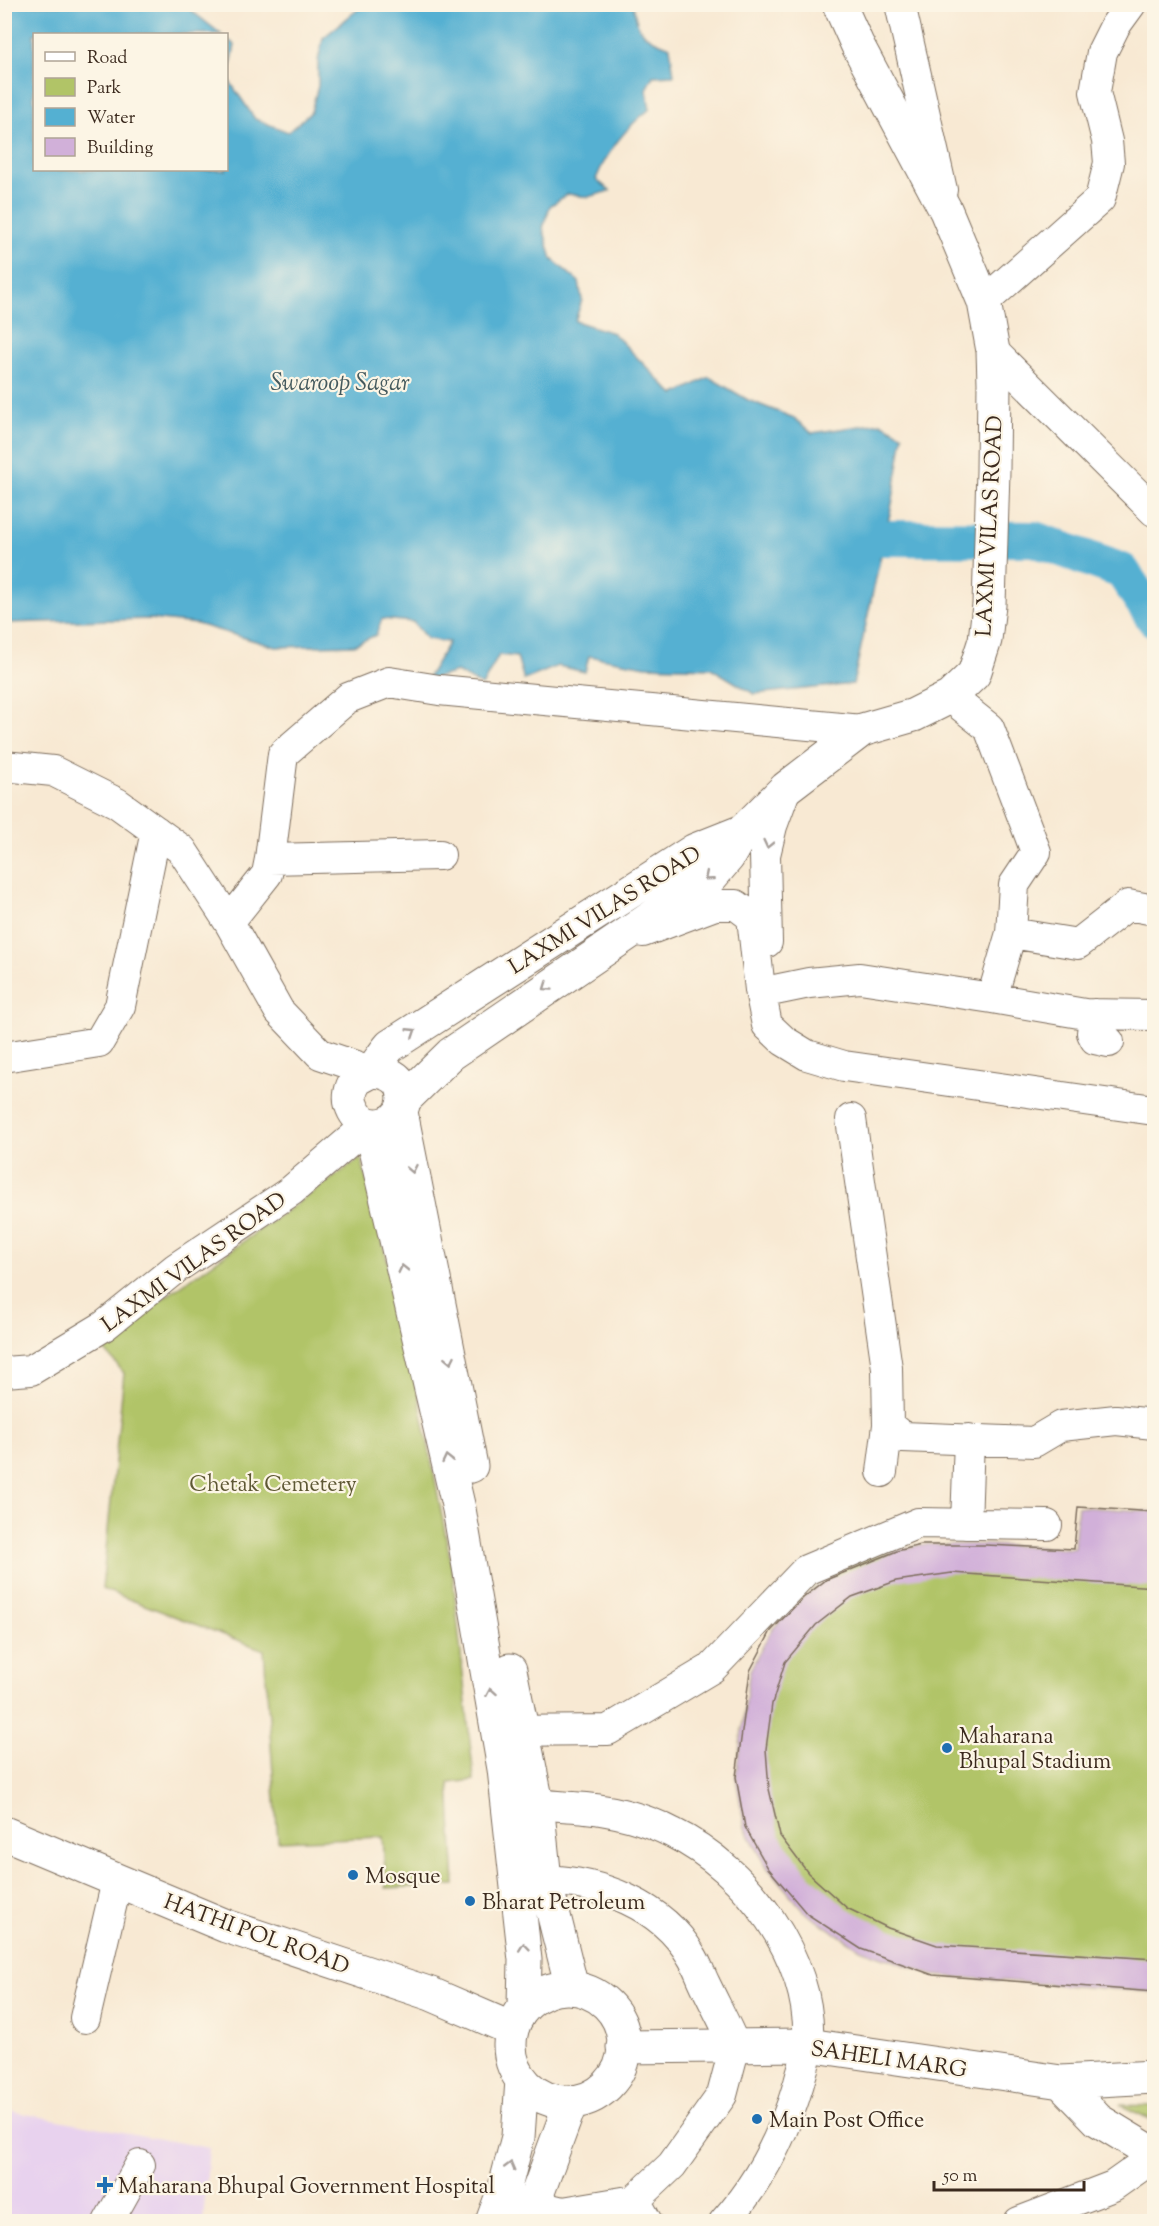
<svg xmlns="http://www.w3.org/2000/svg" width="1159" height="2226" font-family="'Sorts Mill Goudy',serif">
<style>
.built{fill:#e8d2ee}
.green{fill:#b1c467;stroke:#767742;stroke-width:1.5}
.water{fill:#54b0d2;stroke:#486d78;stroke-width:1.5}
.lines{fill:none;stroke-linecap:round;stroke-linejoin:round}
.river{stroke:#54b0d2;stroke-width:36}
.building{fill:#d1b0d9}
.minor-casing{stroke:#7d6d5d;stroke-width:32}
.major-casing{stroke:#7d6d5d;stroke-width:35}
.highway-casing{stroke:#7d6d5d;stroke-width:35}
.minor{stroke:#fff;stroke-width:30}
.major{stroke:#fff;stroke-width:33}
.highway{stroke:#fff;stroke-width:33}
.oneway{stroke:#a79f9a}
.poi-dot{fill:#1f6fb2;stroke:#fcf5e5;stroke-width:2}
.labels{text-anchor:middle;stroke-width:4.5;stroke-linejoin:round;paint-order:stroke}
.street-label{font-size:22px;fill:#3b2a1e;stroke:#fcf5e5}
.park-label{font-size:22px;fill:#5e5834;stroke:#fcf5e5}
.poi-label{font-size:22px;fill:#3b2a1e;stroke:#fcf5e5;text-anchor:start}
.water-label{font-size:24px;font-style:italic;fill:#44595d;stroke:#fcf5e5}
</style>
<rect width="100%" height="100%" fill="#fcf5e5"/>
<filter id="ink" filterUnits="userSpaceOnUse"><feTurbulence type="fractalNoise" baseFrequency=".0167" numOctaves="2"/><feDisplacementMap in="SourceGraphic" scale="12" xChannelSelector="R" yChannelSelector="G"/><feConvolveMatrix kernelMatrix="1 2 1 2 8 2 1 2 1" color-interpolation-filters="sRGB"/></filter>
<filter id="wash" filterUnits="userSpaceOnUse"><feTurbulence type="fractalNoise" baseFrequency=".008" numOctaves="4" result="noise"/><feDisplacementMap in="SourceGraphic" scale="24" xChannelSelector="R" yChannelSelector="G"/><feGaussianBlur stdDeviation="1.35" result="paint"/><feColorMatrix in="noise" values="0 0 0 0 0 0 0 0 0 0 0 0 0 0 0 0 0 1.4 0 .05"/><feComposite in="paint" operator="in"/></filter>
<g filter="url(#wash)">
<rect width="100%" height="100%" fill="#f8e9d3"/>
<path class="built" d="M 4,2110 L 209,2148 L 203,2221 L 5,2221 Z"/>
<path class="green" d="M 361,1158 L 409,1346 L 452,1568 L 474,1780 L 449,1783 L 455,1885 L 386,1888 L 383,1837 L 278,1841 L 264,1650 L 102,1589 L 124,1373 L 99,1344 Z
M 1078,1507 L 1154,1512 L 1154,1992 L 933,1975 L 861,1949 L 807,1914 L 768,1868 L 745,1827 L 736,1777 L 750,1671 L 772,1630 L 800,1600 L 833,1574 L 866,1558 L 921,1545 L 986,1545 L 1074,1549 Z
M 1120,2105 L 1154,2106 L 1154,2121 Z"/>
<path class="water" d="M 388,4 L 633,5 C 638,35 642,35 670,47 L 674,75 L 653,76 L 646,89 L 650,109 C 625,128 608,150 596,179 L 610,191 L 588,197 L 568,194 L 550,206 L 543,228 L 552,259 L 579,282 L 582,300 L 575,321 L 613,333 L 674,395 L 709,377 L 748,400 L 794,418 L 812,433 L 881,423 L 903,435 L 893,499 L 853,684 L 754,694 L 711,668 L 646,666 L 589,656 L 585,672 L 558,666 L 524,680 L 517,657 L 499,655 L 482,686 L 457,672 L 426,680 L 449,642 L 427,639 L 413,622 L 382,619 L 376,635 L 354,645 L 276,647 L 197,624 L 150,619 L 5,623 L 5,5 L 184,5 L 221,34 L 34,34 L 34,170 L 226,170 L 227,39 L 235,45 L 228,79 L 255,119 L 288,132 L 311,112 L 318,86 L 318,61 L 323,38 L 362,6 L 384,7 Z"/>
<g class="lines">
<path class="river" d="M 884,538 L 1034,539 L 1122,571 L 1154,619"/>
</g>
<g id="blocks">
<path class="building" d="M 1078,1507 L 1155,1512 L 1155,1587 L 952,1573 L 896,1581 L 852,1597 L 816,1625 L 785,1662 L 772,1704 L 766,1749 L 769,1789 L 780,1836 L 808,1873 L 847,1908 L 888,1928 L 937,1945 L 1155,1959 L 1155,1992 L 933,1975 L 861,1949 L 807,1914 L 768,1868 L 745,1827 L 736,1777 L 750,1671 L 771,1631 L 803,1598 L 826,1580 L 897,1551 L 921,1545 L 986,1545 L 1074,1549 Z"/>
</g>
</g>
<g filter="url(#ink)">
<use href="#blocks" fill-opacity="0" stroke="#7d6d5d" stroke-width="1.5"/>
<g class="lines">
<defs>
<path id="minor" d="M 900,4 L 942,190
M 984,302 L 1100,199 L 1109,163 L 1107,141 L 1095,92 L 1102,52 L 1115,26 L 1131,4
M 993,351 L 1154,511
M 4,766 L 53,771 L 117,803 L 182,850 L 229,922 L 279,1011 L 320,1054 L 370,1071
M 270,859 L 283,754 L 348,698 L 389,682 L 439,690 L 862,730
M 229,922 L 267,874 L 270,859 L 440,855
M 643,932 L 715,905 L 736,905 L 752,917 L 760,990 L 767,1025 L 784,1041 L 807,1055 L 844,1066 L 1154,1110
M 1011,933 L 1078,944 L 1128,905 L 1154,910
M 767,942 L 765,855 L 772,826 L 786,788
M 770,991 L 809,983 L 860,978 L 992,998 L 1011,933 L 1014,885 L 1036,852 L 989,728 L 950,697
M 992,998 L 1085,1014 L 1154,1015
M 1094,1014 L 1092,1033 L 1095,1039 L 1109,1042
M 4,1057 L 99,1042 L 120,1006 L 156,831
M 851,1119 L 887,1368 L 888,1425 L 903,1437 L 1034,1442 L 1061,1426 L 1116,1420 L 1154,1424
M 4,1372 L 31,1370 L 104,1326 L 176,1268 L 291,1191 L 369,1124
M 882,1472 L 888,1425
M 966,1524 L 969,1439
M 498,1731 L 608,1730 L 712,1668 L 806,1570 L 918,1523 L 1047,1525
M 537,1803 C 553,1807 569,1806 586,1808 C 616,1811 646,1819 673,1833 C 747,1869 813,1958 808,2043 C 808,2056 802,2070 799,2083 C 784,2134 760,2182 724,2222
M 85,2018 L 117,1881
M 635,2200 L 647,2222
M 534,2205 L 563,2212 L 635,2200 L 672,2165 L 722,2095 L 735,2046 C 726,2025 715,2005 705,1984 C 700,1974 697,1964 691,1955 C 662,1905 600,1882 545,1880
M 108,2222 L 140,2165
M 1019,2222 L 1113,2186 L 1154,2157"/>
<path id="major" d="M 4,1833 L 226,1926 L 431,1994 L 512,2029
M 623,2047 L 808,2045 L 1061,2082 L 1154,2077
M 1061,2082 L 1098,2120 L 1154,2154"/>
<path id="highway" d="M 370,1071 C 384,1071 399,1075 403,1090 C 411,1126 362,1140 351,1104 C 349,1097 351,1088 355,1082 C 358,1077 366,1075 370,1072 C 377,1065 383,1054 390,1046 L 695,850 L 743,831 L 786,788 L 862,730 L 914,715 L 950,697 L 974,674 L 985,640 L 989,605 L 993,471 L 994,383 L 993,351 L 984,302 L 946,211 L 857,44 L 839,4
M 404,1100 L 451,1054 L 711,877 L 728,857 L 743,831
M 401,1112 L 471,1466
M 369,1124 L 459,1509 L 504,1769 L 525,1960 L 524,2006
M 510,1670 L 537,1803 L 545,1880 L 572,1988
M510 2045a57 57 0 1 1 114 0a57 57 0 1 1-114 0Z
M 492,2222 L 505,2187 L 518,2137 L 522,2080
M 527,2222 L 571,2102"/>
</defs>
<use href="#minor" class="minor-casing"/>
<use href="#major" class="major-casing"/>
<use href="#highway" class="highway-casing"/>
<use href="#minor" class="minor"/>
<use href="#major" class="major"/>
<use href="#highway" class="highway"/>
</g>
<defs><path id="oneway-chevron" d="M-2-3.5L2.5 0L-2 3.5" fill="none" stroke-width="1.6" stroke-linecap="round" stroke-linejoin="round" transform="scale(1.5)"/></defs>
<g class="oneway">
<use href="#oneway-chevron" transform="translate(768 844) rotate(103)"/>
<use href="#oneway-chevron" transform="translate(708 877) rotate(140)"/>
<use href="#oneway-chevron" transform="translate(547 987) rotate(145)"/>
<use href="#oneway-chevron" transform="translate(412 1032) rotate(-33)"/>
<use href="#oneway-chevron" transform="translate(412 1169) rotate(79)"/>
<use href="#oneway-chevron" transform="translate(403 1269) rotate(-103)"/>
<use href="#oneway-chevron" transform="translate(450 1360) rotate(79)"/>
<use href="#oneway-chevron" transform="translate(447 1459) rotate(-103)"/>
<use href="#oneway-chevron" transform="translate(491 1692) rotate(-100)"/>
<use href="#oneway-chevron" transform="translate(524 1947) rotate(-96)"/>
<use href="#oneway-chevron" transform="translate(510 2166) rotate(-75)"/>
</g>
</g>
<g class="poi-dot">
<circle cx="947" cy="1748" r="6"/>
<circle cx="353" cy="1875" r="6"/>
<circle cx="470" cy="1901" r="6"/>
<circle cx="757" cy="2119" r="6"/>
<path d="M102 2176h6v6h6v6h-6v6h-6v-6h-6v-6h6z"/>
</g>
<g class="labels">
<g class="street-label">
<text transform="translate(988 526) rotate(-87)" y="8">LAXMI VILAS ROAD</text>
<text transform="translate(604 909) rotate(-32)" y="8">LAXMI VILAS ROAD</text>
<text transform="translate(193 1261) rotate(-36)" y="8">LAXMI VILAS ROAD</text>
<text transform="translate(257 1933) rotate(20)" y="8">HATHI POL ROAD</text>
<text transform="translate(889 2058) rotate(8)" y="8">SAHELI MARG</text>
</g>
<g class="park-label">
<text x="273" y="1491">Chetak Cemetery</text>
</g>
<g class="poi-label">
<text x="959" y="1743">Maharana<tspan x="959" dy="25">Bhupal Stadium</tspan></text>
<text x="365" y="1883">Mosque</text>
<text x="482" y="1909">Bharat Petroleum</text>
<text x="769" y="2127">Main Post Office</text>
<text x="118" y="2193">Maharana Bhupal Government Hospital</text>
</g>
<g class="water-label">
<text x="340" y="390">Swaroop Sagar</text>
</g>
</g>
<rect width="1159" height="2226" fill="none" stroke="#fcf5e5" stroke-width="24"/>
<rect x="33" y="33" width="195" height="138" fill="#fcf5e5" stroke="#afa495" stroke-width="1.5"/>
<rect x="45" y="52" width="30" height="9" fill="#ffffff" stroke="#afa495" stroke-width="1.5"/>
<text x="87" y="63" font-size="18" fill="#3b2a1e">Road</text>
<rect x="45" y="78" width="30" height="18" fill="#b1c467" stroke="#afa495" stroke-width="1.5"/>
<text x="87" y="93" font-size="18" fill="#3b2a1e">Park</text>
<rect x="45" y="108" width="30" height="18" fill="#54b0d2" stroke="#afa495" stroke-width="1.5"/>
<text x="87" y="123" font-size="18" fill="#3b2a1e">Water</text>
<rect x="45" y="138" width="30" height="18" fill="#d1b0d9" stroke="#afa495" stroke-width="1.5"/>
<text x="87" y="153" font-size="18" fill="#3b2a1e">Building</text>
<path d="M934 2181v9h150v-9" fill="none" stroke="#3b2a1e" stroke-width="3"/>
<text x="943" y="2181" font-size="18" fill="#3b2a1e" stroke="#fcf5e5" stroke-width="4.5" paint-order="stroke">50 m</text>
</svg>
